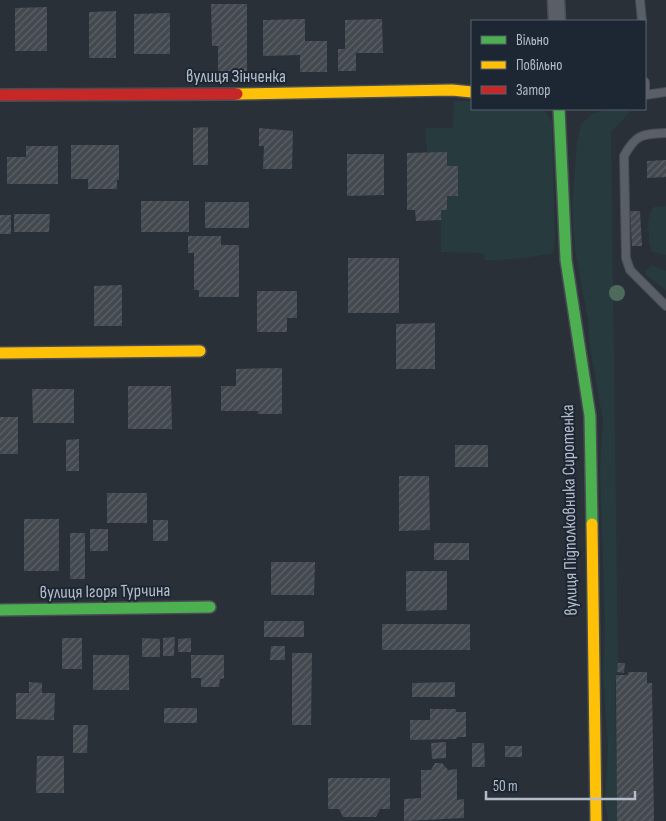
<svg xmlns="http://www.w3.org/2000/svg" width="666" height="821" font-family="'Sofia Sans Condensed',sans-serif">
<style>
.grass{fill:#273a3e}
.building{fill:url(#building-hatch)}
.lines{fill:none;stroke-linecap:round;stroke-linejoin:round}
.lane-casing{stroke:#484c53;stroke-width:10}
.street-casing{stroke:#484c53;stroke-width:19}
.fast-casing{stroke:#484c53;stroke-width:14}
.slow-casing{stroke:#484c53;stroke-width:14}
.jam-casing{stroke:#484c53;stroke-width:14}
.lane{stroke:#5a5e66;stroke-width:8}
.street{stroke:#5a5e66;stroke-width:16}
.fast{stroke:#4caf50;stroke-width:11}
.slow{stroke:#ffc107;stroke-width:11}
.jam{stroke:#c62828;stroke-width:11}
.tree{fill:#4e6a5a}
.labels{text-anchor:middle;stroke-width:4;stroke-linejoin:round;paint-order:stroke}
.street-label{font-size:18px;fill:#b4bcc9;stroke:#1d2633}
</style>
<defs>
<pattern id="building-hatch" width="6" height="6" patternUnits="userSpaceOnUse" patternTransform="scale(1.25)"><rect width="6" height="6" fill="#444950"/><path d="M-1 1l2-2M0 6l6-6M5 7l2-2" fill="none" stroke="#5d6168"/></pattern>
</defs>
<rect width="100%" height="100%" fill="#2a3038"/>
<path class="grass" d="M 454,101 L 472,101 L 472,109 L 544,109 L 552,122 L 555,244 L 553,253 C 530,258 509,260 485,260 L 483,253 L 441,252 L 441,210 L 447,196 L 458,196 L 458,167 L 447,166 L 427,153 L 425,128 L 453,128 Z
M 633,109 L 611,132 L 618,663 L 615,684 L 617,821 L 608,821 L 605,804 L 608,747 L 603,674 L 605,624 L 600,469 L 603,421 L 590,347 L 588,319 L 575,250 L 572,207 L 577,142 L 581,124 L 592,114 L 603,110 Z
M 666,206 L 666,255 L 652,252 C 648,242 645,215 654,207 Z
M 652,265 L 666,271 L 666,290 L 646,275 L 645,271 Z"/>
<path class="building" d="M 211,4 L 247,4 L 247,71 L 218,71 L 218,46 L 212,46 Z
M 47,7 L 47,51 L 15,51 L 15,8 Z
M 116,11 L 116,58 L 89,58 L 89,12 Z
M 170,13 L 170,54 L 134,54 L 134,14 Z
M 305,19 L 305,41 L 327,41 L 327,72 L 300,72 L 300,55 L 263,56 L 263,20 Z
M 382,19 L 383,53 L 356,53 L 356,71 L 338,71 L 338,49 L 345,49 L 345,20 Z
M 208,127 L 208,165 L 193,165 L 193,128 Z
M 259,128 L 293,131 L 292,169 L 263,169 L 264,146 L 259,146 Z
M 71,145 L 119,145 L 119,180 L 117,180 L 117,189 L 88,189 L 88,179 L 71,179 Z
M 26,146 L 58,146 L 58,184 L 7,184 L 7,157 L 26,157 Z
M 447,152 L 447,166 L 458,166 L 458,196 L 447,196 L 447,210 L 441,210 L 441,220 L 416,221 L 415,210 L 407,210 L 407,153 Z
M 347,154 L 384,154 L 384,195 L 347,196 Z
M 666,160 L 666,177 L 647,178 L 647,161 Z
M 141,201 L 189,201 L 189,232 L 141,232 Z
M 205,202 L 249,202 L 249,228 L 205,228 Z
M 630,211 L 640,211 L 642,246 L 632,246 Z
M 14,214 L 50,214 L 49,232 L 14,232 Z
M 0,215 L 11,215 L 11,234 L 0,234 Z
M 188,236 L 221,236 L 221,245 L 239,245 L 239,297 L 199,297 L 199,290 L 194,290 L 194,253 L 188,253 Z
M 348,258 L 399,258 L 399,313 L 348,313 Z
M 122,285 L 122,326 L 94,326 L 94,286 Z
M 257,291 L 297,291 L 297,318 L 287,318 L 287,332 L 257,332 Z
M 435,323 L 435,369 L 396,369 L 396,324 Z
M 282,368 L 282,414 L 258,414 L 258,411 L 221,411 L 221,386 L 236,386 L 236,369 Z
M 128,386 L 171,386 L 172,429 L 128,429 Z
M 32,389 L 74,389 L 74,423 L 33,423 Z
M 0,417 L 18,417 L 18,454 L 0,454 Z
M 79,439 L 79,471 L 66,471 L 66,440 Z
M 455,445 L 488,445 L 488,467 L 455,467 Z
M 399,476 L 429,476 L 430,530 L 399,531 Z
M 107,493 L 147,493 L 147,523 L 107,523 Z
M 24,519 L 59,519 L 59,571 L 24,571 Z
M 153,520 L 168,520 L 168,541 L 153,541 Z
M 90,529 L 108,529 L 108,551 L 90,551 Z
M 70,533 L 85,533 L 85,579 L 70,579 Z
M 434,543 L 469,543 L 469,560 L 434,560 Z
M 271,562 L 315,562 L 314,595 L 271,595 Z
M 406,571 L 447,571 L 447,610 L 406,611 Z
M 264,621 L 304,621 L 304,637 L 264,637 Z
M 382,624 L 470,624 L 470,650 L 382,650 Z
M 175,637 L 174,656 L 163,656 L 163,638 Z
M 62,638 L 82,638 L 82,669 L 62,669 Z
M 142,638 L 160,639 L 160,657 L 142,657 Z
M 191,638 L 191,652 L 178,652 L 178,639 Z
M 271,646 L 285,646 L 285,660 L 270,660 Z
M 292,653 L 312,653 L 311,725 L 292,725 Z
M 93,655 L 129,655 L 129,690 L 93,690 Z
M 191,655 L 224,655 L 224,678 L 220,679 L 219,687 L 201,687 L 201,678 L 191,678 Z
M 618,663 L 625,663 L 624,673 L 617,672 Z
M 628,672 L 647,672 L 647,683 L 652,683 L 654,821 L 617,821 L 616,675 L 628,675 Z
M 29,682 L 42,683 L 42,693 L 55,693 L 54,720 L 16,719 L 16,693 L 29,693 Z
M 455,682 L 455,697 L 412,697 L 412,683 Z
M 164,708 L 197,708 L 197,723 L 164,723 Z
M 430,709 L 456,709 L 456,712 L 466,712 L 466,737 L 457,737 L 456,739 L 410,740 L 410,720 L 430,720 Z
M 73,725 L 88,725 L 87,753 L 73,753 Z
M 446,742 L 446,758 L 432,759 L 431,743 Z
M 472,743 L 484,743 L 485,767 L 472,767 Z
M 505,746 L 522,746 L 522,757 L 505,757 Z
M 37,756 L 64,756 L 64,793 L 36,793 Z
M 435,763 L 442,763 L 448,770 L 457,769 L 457,800 L 464,799 L 464,818 L 404,821 L 404,799 L 421,798 L 421,770 L 431,770 Z
M 328,778 L 390,778 L 390,809 L 380,809 L 376,817 L 343,817 L 339,809 L 328,809 Z"/>
<g class="lines">
<defs>
<path id="lane" d="M 640,0 L 642,21
M 645,82 L 645,95
M 645,95 L 666,92
M 666,133 C 642,134 636,134 624,156 L 626,258 L 630,270 L 666,306"/>
<path id="street" d="M 556,0 L 557,21"/>
<path id="fast" d="M 559,109 L 566,260 L 590,416 L 592,524
M 0,610 L 210,607"/>
<path id="slow" d="M 237,94 L 452,90 L 472,92
M 0,353 L 200,351
M 592,524 L 596,821"/>
<path id="jam" d="M 0,95 L 237,94"/>
</defs>
<use href="#lane" class="lane-casing"/>
<use href="#street" class="street-casing"/>
<use href="#fast" class="fast-casing"/>
<use href="#slow" class="slow-casing"/>
<use href="#jam" class="jam-casing"/>
<use href="#lane" class="lane"/>
<use href="#street" class="street"/>
<use href="#fast" class="fast"/>
<use href="#slow" class="slow"/>
<use href="#jam" class="jam"/>
</g>
<circle class="tree" cx="617" cy="293" r="8"/>
<g class="labels">
<g class="street-label">
<text x="236" y="82">вулиця Зінченка</text>
<text transform="translate(569 510) rotate(-91)" y="6">вулиця Підполковника Сиротенка</text>
<text transform="translate(105 591) rotate(-1)" y="6">вулиця Ігоря Турчина</text>
</g>
</g>
<rect x="471" y="20" width="175" height="90" fill="#1d2633" stroke="#59626f"/>
<rect x="481" y="36" width="25" height="8" fill="#4caf50" stroke="#59626f"/>
<text x="516" y="45" font-size="15" fill="#b4bcc9">Вільно</text>
<rect x="481" y="61" width="25" height="8" fill="#ffc107" stroke="#59626f"/>
<text x="516" y="70" font-size="15" fill="#b4bcc9">Повільно</text>
<rect x="481" y="86" width="25" height="8" fill="#c62828" stroke="#59626f"/>
<text x="516" y="95" font-size="15" fill="#b4bcc9">Затор</text>
<path d="M486 791v8h149v-8" fill="none" stroke="#b4bcc9" stroke-width="2.5"/>
<text x="493" y="791" font-size="15" fill="#b4bcc9" stroke="#1d2633" stroke-width="4" paint-order="stroke">50 m</text>
</svg>
